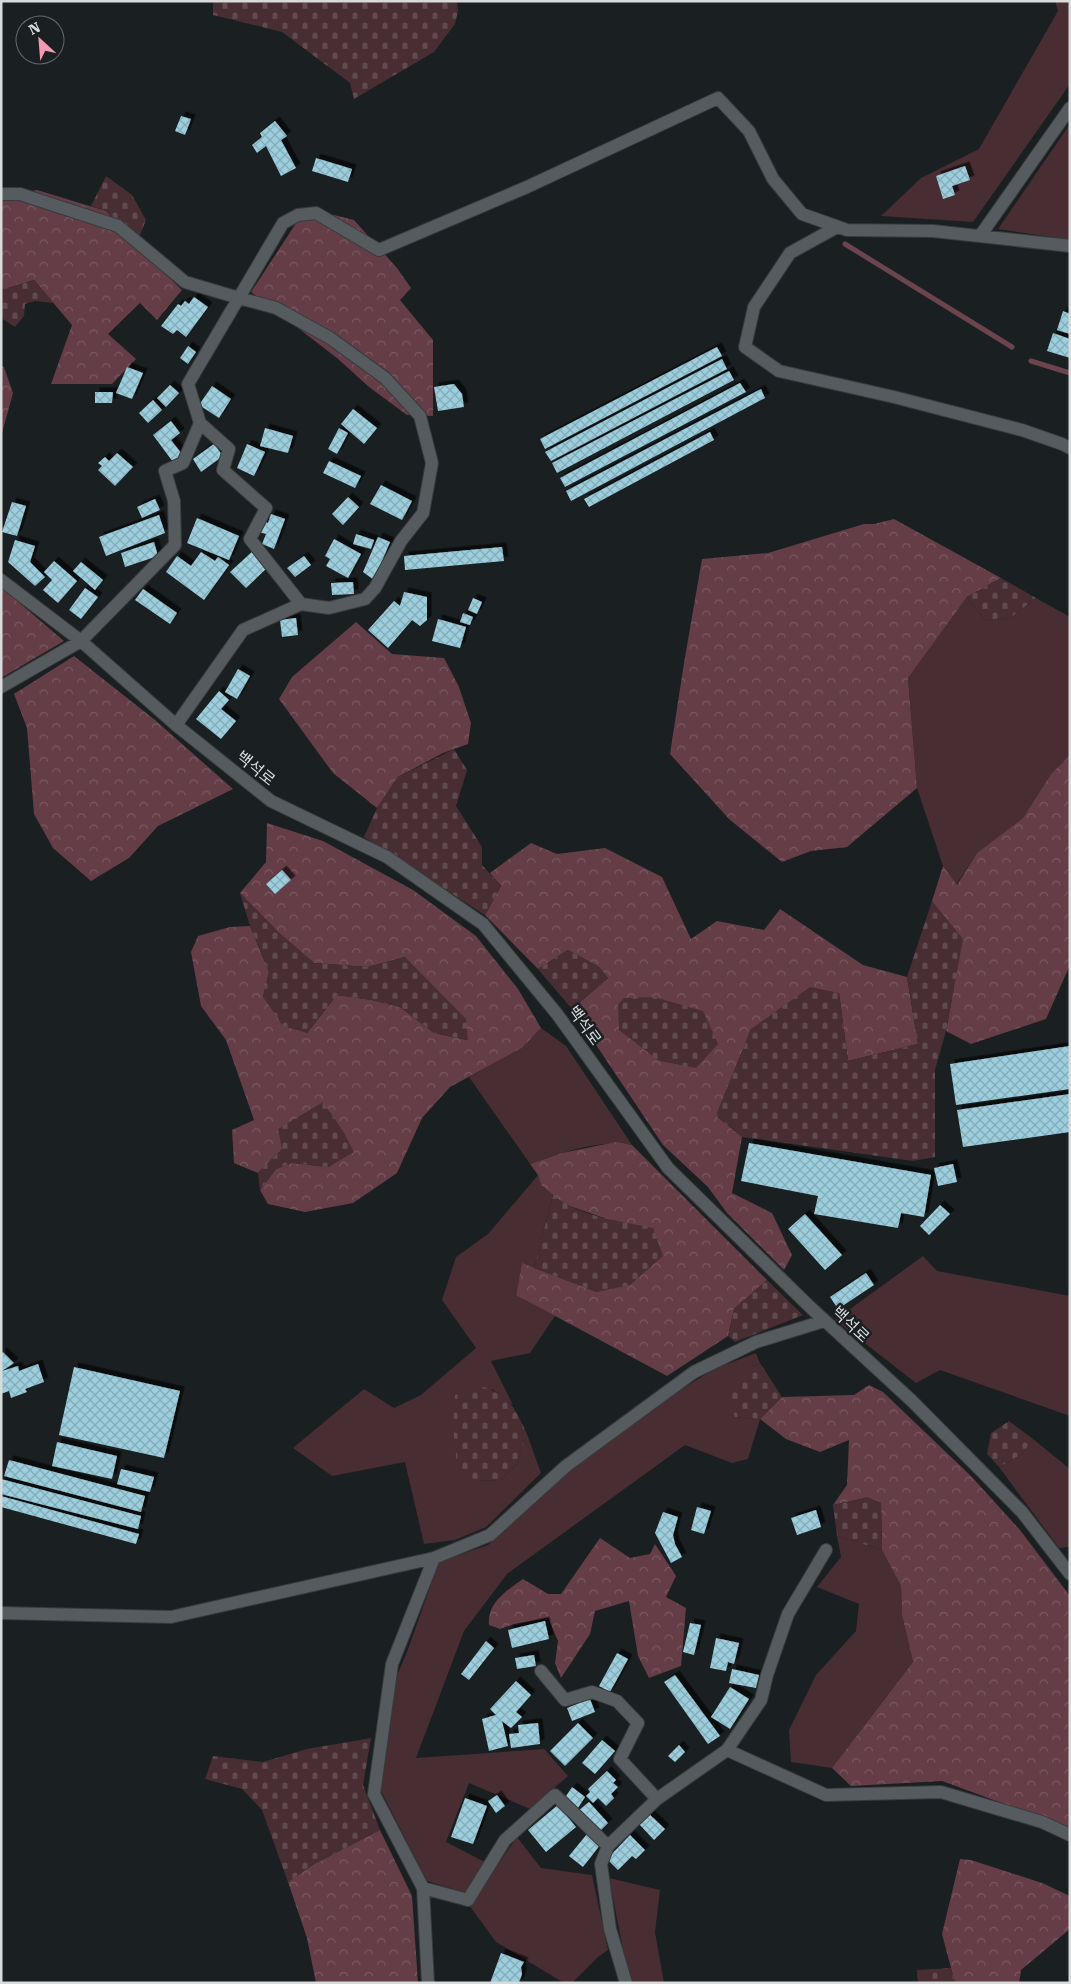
<svg xmlns="http://www.w3.org/2000/svg" width="1071" height="1984" font-family="'Roboto Serif','Noto Sans KR',serif">
<style>
.grass{fill:#482d33}
.forest{fill:url(#forest-crowns)}
.cemetery{fill:url(#cemetery-stones)}
.lines{fill:none;stroke-linecap:round;stroke-linejoin:round}
.stream{stroke:#6c444e;stroke-width:5}
.building{fill:url(#building-cross-hatch);filter:url(#shadow)}
.minor-casing{stroke:#383b3c;stroke-width:14}
.minor{stroke:#555b5e;stroke-width:12}
.labels{text-anchor:middle;stroke-width:5;stroke-linejoin:round;paint-order:stroke}
.street-label{font-size:16px;fill:#d8dbdc;stroke:#1a1f21}
</style>
<defs>
<pattern id="forest-crowns" width="20" height="18" patternUnits="userSpaceOnUse" patternTransform="scale(1.25)"><rect width="20" height="18" fill="#653d47"/><path d="M2 6a3 3 0 1 1 6 0M12 15a3 3 0 1 1 6 0" fill="none" stroke="#7a5861"/></pattern>
<pattern id="cemetery-stones" width="16" height="16" patternUnits="userSpaceOnUse" patternTransform="scale(1.25)"><rect width="16" height="16" fill="#482d33"/><path d="M2 7V4a2 2 0 0 1 4 0v3zM10 15v-3a2 2 0 0 1 4 0v3z" fill="#624b50"/></pattern>
<pattern id="building-cross-hatch" width="8" height="8" patternUnits="userSpaceOnUse" patternTransform="scale(1.25)"><rect width="8" height="8" fill="#9ccede"/><path d="M0 0l8 8M0 8l8-8" fill="none" stroke="#85abb7"/></pattern>
<filter id="shadow"><feDropShadow dx="4.5" dy="-4.5" stdDeviation="0" flood-color="#0009"/></filter>
</defs>
<rect width="100%" height="100%" fill="#1a1f21"/>
<path class="grass" d="M 1055,1 L 1070,1 L 1070,84 L 973,222 L 881,216 L 921,178 L 979,149 L 1058,11 Z
M 1070,124 L 1070,240 L 998,229 Z
M 967,597 L 986,621 L 1010,618 L 1036,598 L 1070,617 L 1070,755 L 1051,774 L 1023,818 L 977,853 L 956,885 L 943,866 L 917,788 L 908,678 Z
M 541,1028 L 566,1046 L 632,1145 C 598,1139 562,1153 530,1164 L 469,1077 L 522,1048 Z
M 538,1175 L 541,1185 L 553,1195 L 534,1268 L 522,1264 L 516,1294 L 555,1316 L 530,1353 L 491,1361 L 513,1405 L 492,1389 L 475,1481 L 500,1480 L 517,1464 L 527,1434 L 541,1473 L 486,1527 L 455,1540 L 424,1544 L 405,1462 L 332,1476 L 293,1448 L 364,1389 L 394,1408 L 421,1395 L 476,1348 L 442,1300 L 456,1257 L 488,1234 Z
M 923,1256 L 937,1271 L 1070,1296 L 1070,1416 L 940,1370 L 916,1383 L 835,1320 Z
M 756,1353 L 760,1363 L 750,1368 L 735,1417 L 760,1419 L 748,1459 L 732,1463 L 685,1445 L 507,1574 L 464,1631 L 416,1758 L 544,1749 L 568,1776 L 530,1809 L 469,1783 L 446,1842 L 485,1862 L 467,1893 L 427,1881 L 380,1789 L 395,1680 L 407,1652 L 439,1562 L 488,1545 L 573,1467 L 676,1393 L 714,1369 Z
M 1033,1439 L 1070,1469 L 1069,1547 L 1059,1548 L 999,1467 L 1022,1454 Z
M 837,1536 L 882,1550 L 901,1586 L 902,1615 L 913,1662 L 832,1768 L 791,1762 L 789,1730 L 816,1675 L 856,1631 L 859,1604 L 817,1587 L 841,1557 Z
M 517,1837 L 541,1868 L 592,1875 L 608,1950 L 598,1957 L 572,1983 L 564,1983 L 496,1942 L 469,1905 Z
M 609,1878 L 660,1890 L 655,1932 L 664,1983 L 633,1983 L 623,1949 Z"/>
<path class="forest" d="M 37,190 L 106,211 L 136,245 L 182,290 L 157,320 L 140,303 L 108,334 L 136,359 L 112,384 L 51,384 L 72,325 L 34,280 L 1,290 L 1,197 Z
M 306,208 L 354,220 L 397,268 L 411,288 L 400,300 L 433,340 L 433,416 L 407,415 L 369,387 L 337,358 L 251,292 Z
M 1,366 L 4,367 L 13,393 L 1,437 Z
M 894,519 L 1001,578 L 967,597 L 908,678 L 917,788 L 847,847 L 811,851 L 782,862 L 729,819 L 670,754 L 684,663 L 702,559 L 768,553 L 864,524 L 874,524 Z
M 1,587 L 64,641 L 1,678 Z
M 356,622 L 392,654 L 444,658 L 459,687 L 471,723 L 468,744 L 443,753 L 398,777 L 377,808 L 333,773 L 279,699 L 292,677 Z
M 74,656 L 155,720 L 233,789 L 158,826 L 129,858 L 91,881 L 53,848 L 34,814 L 27,728 L 14,694 Z
M 1070,755 L 1070,965 L 1046,1019 L 971,1044 L 946,1031 L 954,988 L 932,901 L 943,866 L 957,885 L 977,853 L 1023,818 L 1051,774 Z
M 267,823 L 323,841 L 413,890 L 476,936 L 518,989 L 541,1028 L 522,1048 L 450,1087 L 422,1118 L 397,1173 L 353,1203 L 305,1212 L 268,1204 L 260,1190 L 276,1169 L 292,1163 L 328,1167 L 353,1152 L 282,1149 L 258,1173 L 234,1163 L 232,1130 L 254,1120 L 226,1040 L 201,1006 L 191,952 L 198,936 L 230,927 L 250,926 L 269,972 L 263,997 L 307,1033 L 337,995 L 372,1000 L 400,1007 L 434,1033 L 467,1040 L 405,957 L 368,967 L 314,963 L 279,933 L 240,893 L 266,862 Z
M 531,843 L 557,854 L 605,848 L 662,877 L 691,939 L 717,921 L 764,930 L 780,909 L 863,965 L 907,977 L 918,1044 L 848,1061 L 839,993 L 751,1029 L 716,1116 L 742,1137 L 732,1193 L 772,1213 L 792,1255 L 784,1270 L 727,1213 L 708,1187 L 663,1145 L 572,1009 L 608,978 L 599,967 L 568,950 L 538,969 L 485,915 L 501,886 L 490,873 Z
M 616,1142 L 632,1145 L 767,1280 L 734,1309 L 728,1336 L 667,1376 L 516,1295 L 522,1263 L 597,1292 L 604,1218 L 564,1204 L 541,1185 L 538,1175 L 530,1164 L 562,1153 Z
M 869,1385 L 883,1392 L 971,1476 L 1020,1530 L 1070,1596 L 1070,1828 L 942,1781 L 851,1786 L 832,1768 L 913,1662 L 902,1615 L 901,1586 L 882,1550 L 881,1503 L 867,1498 L 833,1505 L 847,1485 L 849,1440 L 820,1452 L 786,1439 L 760,1419 L 782,1397 L 854,1395 Z
M 600,1538 L 630,1558 L 650,1554 L 655,1544 L 676,1576 L 666,1597 L 686,1608 L 681,1666 L 649,1678 L 638,1656 L 629,1601 L 595,1611 L 590,1634 L 561,1678 L 555,1663 L 558,1641 L 548,1618 L 514,1624 L 500,1629 L 489,1625 C 487,1603 506,1591 523,1579 L 548,1594 L 561,1594 Z
M 380,1830 L 412,1896 L 418,1983 L 316,1983 L 307,1938 L 288,1882 L 314,1864 Z
M 960,1859 L 971,1860 L 1042,1883 L 1070,1896 L 1070,1929 L 1021,1970 L 1019,1983 L 955,1983 L 942,1934 Z"/>
<path class="cemetery" d="M 213,1 L 457,1 L 458,11 L 455,24 L 434,52 L 354,99 L 350,83 L 282,32 L 213,15 Z
M 106,176 L 132,195 L 146,220 L 136,245 L 106,211 L 91,206 Z
M 34,280 L 54,303 L 35,301 L 25,304 L 24,316 L 15,327 L 1,318 L 1,290 Z
M 1001,578 L 1036,598 L 1010,618 L 986,621 L 967,597 Z
M 454,749 L 467,770 L 456,806 L 482,847 L 482,865 L 501,886 L 485,915 L 364,837 L 377,808 L 398,777 Z
M 240,893 L 279,933 L 314,963 L 368,967 L 405,957 L 466,1019 L 468,1040 L 434,1033 L 400,1007 L 372,1000 L 337,995 L 307,1033 L 283,1026 L 263,997 L 269,972 L 250,926 Z
M 932,901 L 963,939 L 946,1031 L 935,1070 L 935,1157 L 913,1161 L 742,1137 L 716,1116 L 751,1029 L 810,987 L 839,993 L 848,1061 L 918,1044 L 907,977 Z
M 568,950 L 599,967 L 608,978 L 572,1009 L 538,969 Z
M 654,997 L 703,1011 L 718,1044 L 696,1068 L 659,1061 L 619,1030 L 618,1004 L 624,998 Z
M 323,1102 L 343,1131 L 354,1152 L 328,1167 L 292,1163 L 276,1169 L 260,1190 L 258,1173 L 282,1149 L 278,1129 Z
M 553,1195 C 580,1217 620,1221 653,1228 L 663,1256 L 630,1285 L 597,1292 L 534,1268 Z
M 767,1280 L 803,1315 L 735,1342 L 728,1336 L 734,1309 Z
M 760,1363 L 782,1397 L 760,1419 L 735,1417 L 727,1393 L 750,1368 Z
M 477,1385 C 509,1394 514,1406 527,1434 L 517,1464 L 500,1480 L 475,1481 L 457,1465 L 453,1427 L 455,1395 Z
M 1009,1421 L 1033,1439 L 1022,1454 L 999,1467 L 987,1454 L 991,1433 Z
M 867,1497 L 881,1503 L 882,1550 L 837,1536 L 833,1505 Z
M 371,1738 L 363,1785 L 380,1830 L 314,1864 L 288,1882 L 262,1810 L 242,1789 L 205,1779 L 213,1756 L 263,1762 L 307,1749 Z
M 951,1968 L 955,1983 L 918,1983 L 917,1970 Z"/>
<g class="lines">
<path class="stream" d="M 845,244 L 1012,347
M 1031,361 L 1070,373"/>
</g>
<path class="building" d="M 181,116 L 191,119 L 185,135 L 175,131 Z
M 275,121 L 287,136 L 281,140 L 296,168 L 281,176 L 266,146 L 257,153 L 252,145 L 262,137 L 260,133 Z
M 316,158 L 352,169 L 348,182 L 312,171 Z
M 965,166 L 970,180 L 952,186 L 955,195 L 943,199 L 936,176 Z
M 194,297 L 208,307 L 186,337 L 177,330 L 173,334 L 161,326 L 178,304 L 181,306 L 185,301 L 189,304 Z
M 1063,311 L 1070,314 L 1070,334 L 1057,330 Z
M 1053,333 L 1070,339 L 1070,358 L 1047,351 Z
M 188,346 L 196,352 L 188,364 L 180,358 Z
M 717,347 L 722,356 L 545,449 L 540,439 Z
M 722,359 L 727,369 L 551,461 L 545,452 Z
M 127,367 L 143,373 L 132,399 L 116,393 Z
M 729,371 L 734,380 L 557,473 L 552,463 Z
M 740,383 L 746,392 L 565,487 L 560,478 Z
M 454,384 L 462,394 L 464,407 L 438,411 L 434,387 Z
M 170,385 L 179,393 L 166,407 L 157,398 Z
M 212,386 L 231,399 L 219,418 L 199,405 Z
M 761,389 L 765,398 L 571,501 L 566,491 Z
M 95,392 L 113,392 L 112,403 L 95,403 Z
M 153,400 L 162,410 L 148,423 L 139,413 Z
M 353,409 L 377,428 L 364,444 L 341,424 Z
M 171,421 L 180,433 L 171,440 L 182,454 L 173,462 L 153,435 Z
M 265,428 L 293,436 L 288,453 L 260,446 Z
M 339,428 L 348,433 L 337,454 L 328,449 Z
M 710,432 L 714,440 L 589,507 L 584,499 Z
M 214,444 L 223,456 L 201,472 L 193,459 Z
M 247,444 L 265,452 L 254,476 L 237,468 Z
M 117,453 L 133,467 L 115,486 L 98,470 L 102,466 L 98,463 L 105,457 L 109,461 Z
M 329,461 L 361,476 L 355,488 L 323,473 Z
M 381,485 L 412,501 L 402,520 L 370,504 Z
M 348,497 L 359,507 L 343,525 L 332,514 Z
M 155,499 L 160,510 L 142,518 L 137,507 Z
M 12,502 L 26,506 L 17,536 L 2,532 Z
M 271,514 L 285,519 L 274,549 L 262,544 L 266,534 L 258,532 L 262,520 L 268,523 Z
M 159,515 L 165,533 L 106,556 L 99,537 Z
M 197,518 L 239,536 L 229,560 L 187,543 Z
M 356,534 L 374,540 L 371,549 L 353,544 Z
M 378,537 L 390,542 L 374,580 L 363,572 Z
M 334,539 L 361,554 L 348,578 L 326,566 L 330,559 L 325,556 Z
M 15,540 L 35,546 L 30,562 L 45,577 L 35,586 L 8,562 Z
M 154,542 L 158,556 L 125,567 L 121,553 Z
M 502,547 L 504,561 L 405,570 L 404,556 Z
M 253,551 L 268,567 L 246,588 L 230,572 Z
M 201,552 L 215,561 L 218,557 L 229,565 L 204,600 L 166,572 L 177,556 L 191,566 Z
M 304,556 L 311,565 L 295,577 L 287,568 Z
M 54,561 L 77,581 L 58,603 L 43,590 L 52,580 L 44,572 Z
M 81,562 L 103,580 L 95,590 L 73,571 Z
M 353,582 L 354,594 L 332,595 L 331,583 Z
M 85,588 L 98,597 L 81,619 L 69,610 Z
M 143,589 L 177,613 L 170,624 L 135,600 Z
M 404,592 L 427,597 L 427,620 L 420,626 L 412,620 L 388,648 L 368,630 L 394,601 L 400,606 Z
M 473,598 L 482,602 L 477,614 L 468,610 Z
M 463,613 L 473,617 L 470,625 L 460,622 Z
M 296,618 L 298,635 L 282,637 L 280,620 Z
M 438,619 L 466,627 L 460,648 L 432,641 Z
M 238,669 L 250,676 L 237,699 L 225,692 Z
M 219,691 L 229,700 L 221,709 L 236,721 L 221,739 L 196,719 Z
M 282,870 L 291,880 L 275,894 L 266,884 Z
M 1070,1046 L 1070,1089 L 956,1105 L 950,1064 Z
M 1070,1094 L 1070,1132 L 963,1147 L 957,1110 Z
M 749,1143 L 931,1175 L 924,1217 L 901,1213 L 898,1228 L 814,1214 L 818,1196 L 741,1181 Z
M 953,1164 L 957,1182 L 938,1186 L 934,1168 Z
M 940,1205 L 950,1214 L 929,1235 L 920,1226 Z
M 805,1214 L 842,1255 L 825,1270 L 788,1229 Z
M 866,1273 L 874,1285 L 838,1309 L 830,1297 Z
M 3,1352 L 14,1363 L 2,1371 L 18,1366 L 19,1371 L 38,1364 L 44,1382 L 25,1389 L 27,1392 L 11,1398 L 9,1391 L 1,1394 L 1,1353 Z
M 74,1367 L 180,1391 L 164,1458 L 59,1435 Z
M 57,1442 L 117,1456 L 112,1479 L 52,1466 Z
M 9,1460 L 145,1496 L 141,1512 L 4,1476 Z
M 121,1469 L 154,1477 L 150,1492 L 117,1484 Z
M 1,1479 L 141,1516 L 138,1529 L 1,1494 Z
M 1,1496 L 139,1534 L 136,1544 L 1,1507 Z
M 697,1507 L 711,1511 L 704,1534 L 691,1530 Z
M 816,1510 L 821,1527 L 797,1535 L 791,1518 Z
M 663,1512 L 678,1517 L 673,1535 L 675,1544 L 682,1557 L 671,1563 L 655,1533 Z
M 545,1621 L 549,1639 L 512,1648 L 508,1630 Z
M 690,1623 L 701,1625 L 694,1655 L 683,1652 Z
M 716,1638 L 739,1643 L 734,1664 L 728,1662 L 726,1671 L 710,1668 Z
M 486,1641 L 494,1648 L 469,1680 L 461,1674 Z
M 617,1653 L 628,1659 L 610,1692 L 599,1686 Z
M 534,1655 L 536,1666 L 517,1669 L 515,1658 Z
M 732,1669 L 759,1675 L 756,1688 L 729,1683 Z
M 675,1675 L 720,1736 L 708,1744 L 664,1682 Z
M 516,1681 L 531,1695 L 516,1712 L 522,1717 L 511,1728 L 502,1721 L 508,1746 L 489,1751 L 482,1719 L 496,1715 L 490,1709 Z
M 730,1687 L 749,1699 L 730,1729 L 711,1717 Z
M 590,1699 L 595,1712 L 572,1721 L 567,1708 Z
M 538,1723 L 540,1744 L 511,1748 L 509,1734 L 519,1733 L 518,1725 Z
M 578,1723 L 593,1738 L 565,1766 L 550,1751 Z
M 602,1740 L 615,1751 L 595,1774 L 582,1763 Z
M 679,1745 L 685,1752 L 675,1762 L 668,1756 Z
M 607,1771 L 616,1780 L 613,1783 L 618,1787 L 611,1794 L 614,1798 L 606,1806 L 598,1798 L 593,1803 L 586,1796 L 590,1792 L 588,1789 Z
M 572,1787 L 585,1797 L 578,1808 L 564,1799 Z
M 497,1795 L 505,1806 L 496,1813 L 488,1801 Z
M 465,1798 L 487,1806 L 473,1844 L 451,1837 Z
M 589,1802 L 608,1823 L 599,1832 L 579,1810 Z
M 558,1805 L 576,1827 L 546,1852 L 528,1830 Z
M 649,1814 L 665,1829 L 654,1840 L 639,1824 Z
M 587,1834 L 600,1845 L 583,1867 L 569,1856 Z
M 630,1835 L 645,1850 L 636,1859 L 632,1856 L 618,1870 L 607,1859 Z
M 501,1953 L 524,1962 L 521,1967 L 522,1974 L 519,1983 L 490,1983 Z"/>
<g class="lines">
<defs>
<path id="minor" d="M 1,194 L 20,194 L 118,226 L 185,282 L 239,298 L 276,308 L 330,338 L 385,378 L 420,416 L 432,463 L 423,513 L 401,541 L 375,588 L 365,599 L 329,608 L 301,604 L 243,630 L 176,725
M 837,227 L 790,253 L 754,307 L 745,347 L 779,371 L 894,397 L 1022,430 L 1062,444 L 1070,448
M 980,236 L 1070,108
M 1,580 L 81,641 L 176,725 L 271,801 L 387,857 L 483,924 L 557,1014 L 668,1168 L 810,1307 L 912,1401 L 1022,1512 L 1070,1574
M 301,604 L 250,539 L 266,508 L 223,470 L 229,449 L 200,423 L 188,384 L 283,223 L 298,215 L 316,213 L 379,250 L 527,187 L 718,98 L 749,131 L 773,179 L 802,214 L 847,230 L 933,231 L 1070,246
M 1,687 L 81,641 L 175,545 L 174,501 L 165,471 L 183,463 L 200,423
M 1,1613 L 171,1617 L 434,1558 L 490,1535 L 566,1466 L 694,1372 L 756,1342 L 824,1321
M 541,1671 L 565,1700 L 592,1692 L 617,1701 L 638,1723 L 620,1759 L 657,1799
M 727,1750 L 761,1700 L 767,1675 L 788,1614 L 826,1550
M 608,1846 L 657,1799 L 727,1750 L 826,1795 L 941,1792 L 1042,1822 L 1070,1835
M 423,1888 L 468,1900 L 505,1840 L 555,1795 L 608,1846 L 601,1864 L 610,1929 L 626,1983
M 428,1983 L 423,1888 L 374,1794 L 392,1664 L 434,1558"/>
</defs>
<use href="#minor" class="minor-casing"/>
<use href="#minor" class="minor"/>
</g>
<g class="labels">
<g class="street-label">
<text transform="translate(256 768) rotate(39)" y="6">백석로</text>
<text transform="translate(585 1025) rotate(54)" y="6">백석로</text>
<text transform="translate(851 1324) rotate(43)" y="6">백석로</text>
</g>
</g>
<rect width="1071" height="1984" fill="none" stroke="#d8dbdc" stroke-width="5"/>
<g transform="translate(40 40) rotate(334)"><circle r="24" fill="#1a1f21" stroke="#666a6c"/>
<path d="M0-4L9 19L0 12L-9 19Z" fill="#f29aaf"/>
<text y="-8" font-size="14" font-weight="bold" text-anchor="middle" fill="#d8dbdc">N</text>
</g>
</svg>
